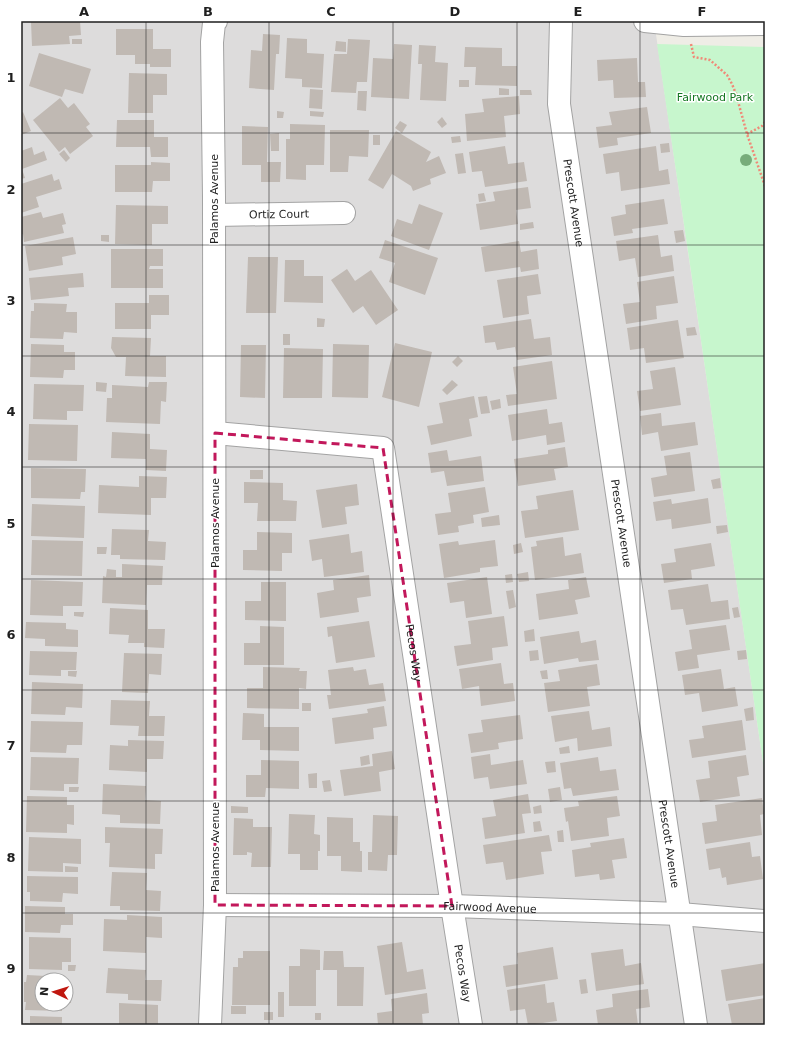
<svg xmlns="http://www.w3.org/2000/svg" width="786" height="1046" font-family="'DejaVu Sans',sans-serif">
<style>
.residential{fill:#dddcdc;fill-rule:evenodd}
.park{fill:#c7f6cd}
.building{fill:#c0b9b3}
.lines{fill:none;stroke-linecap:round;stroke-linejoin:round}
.minor-casing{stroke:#a3a3a3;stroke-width:24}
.path{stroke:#f08977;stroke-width:2.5;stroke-dasharray:2 2;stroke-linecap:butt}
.minor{stroke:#fff;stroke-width:22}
.tree{fill:#77ac7a}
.marked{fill:none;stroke:#c2185b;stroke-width:3;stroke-dasharray:8 5;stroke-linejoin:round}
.grid{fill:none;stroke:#1f1f1f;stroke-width:1;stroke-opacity:0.55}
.labels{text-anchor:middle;stroke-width:3;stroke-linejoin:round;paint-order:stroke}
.park-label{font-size:11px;fill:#147721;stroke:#fff}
.street-label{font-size:11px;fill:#1f1f1f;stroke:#fff}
.neatline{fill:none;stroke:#1f1f1f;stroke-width:1.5}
.grid-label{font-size:13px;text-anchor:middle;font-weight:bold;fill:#1f1f1f}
</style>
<rect width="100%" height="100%" fill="#efede6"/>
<path class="residential" d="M 21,21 L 654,21 L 765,776 L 765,1025 L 21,1025 ZM 42,980 L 66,980 L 66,1004 L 42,1004 Z"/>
<path class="park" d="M 657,44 L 765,47 L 765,776 L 720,471 L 689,258 Z"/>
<path class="building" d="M 45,21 L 80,21 L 81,35 L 69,36 L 70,44 L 32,46 L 31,22 Z
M 116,29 L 153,29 L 153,49 L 171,49 L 171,67 L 150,67 L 150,64 L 135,64 L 135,55 L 116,55 Z
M 263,34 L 280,35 L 279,54 L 276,54 L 274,90 L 249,88 L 251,50 L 262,51 Z
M 287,38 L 307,39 L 307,53 L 324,54 L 322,88 L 302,87 L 302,79 L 285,78 Z
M 72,39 L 82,39 L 82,44 L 72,44 Z
M 348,39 L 370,40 L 367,82 L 357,82 L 356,93 L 331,92 L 334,54 L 347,54 Z
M 336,41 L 346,42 L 346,52 L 335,51 Z
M 394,44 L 412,45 L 409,99 L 371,97 L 373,58 L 393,59 Z
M 419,45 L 436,46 L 435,62 L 448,63 L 446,101 L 420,100 L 422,64 L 418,64 Z
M 465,47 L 502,48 L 502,66 L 517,66 L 517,86 L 475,85 L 476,67 L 464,67 Z
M 39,53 L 91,69 L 83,94 L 65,89 L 62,97 L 29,86 Z
M 637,58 L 638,82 L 645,82 L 646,97 L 614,98 L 613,80 L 598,81 L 597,60 Z
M 129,73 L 167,74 L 167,95 L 153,95 L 153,113 L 128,113 Z
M 459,80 L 469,80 L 469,87 L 459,87 Z
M 499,88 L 509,89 L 509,95 L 499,95 Z
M 310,89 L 323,90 L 322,109 L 309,108 Z
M 520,90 L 531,90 L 532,95 L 520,95 Z
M 358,91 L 367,91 L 366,111 L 357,110 Z
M 519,96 L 520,114 L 504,116 L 506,137 L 467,141 L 465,114 L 484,112 L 482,99 Z
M 60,98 L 68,108 L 74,103 L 90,124 L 86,127 L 93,136 L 70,154 L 65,147 L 59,152 L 33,120 Z
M 647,107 L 651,133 L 617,138 L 618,145 L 599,148 L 596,127 L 612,125 L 609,112 Z
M 277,111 L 284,112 L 283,118 L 277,118 Z
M 310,111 L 324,112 L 323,117 L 310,116 Z
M 23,112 L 31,131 L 21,135 L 21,113 Z
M 442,117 L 447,124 L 442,128 L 437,122 Z
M 117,120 L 154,120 L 154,137 L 168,137 L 168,157 L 151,157 L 150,147 L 116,147 Z
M 400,121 L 407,125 L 402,133 L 395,128 Z
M 290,124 L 325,125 L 324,165 L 306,165 L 306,180 L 286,179 L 286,139 L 290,139 Z
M 242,126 L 268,127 L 267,162 L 281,162 L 280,182 L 261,182 L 261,165 L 242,165 Z
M 330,130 L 369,130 L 368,157 L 349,156 L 348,172 L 330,172 Z
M 396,131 L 431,152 L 426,162 L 439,156 L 446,173 L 430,179 L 431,184 L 413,191 L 411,186 L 392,174 L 383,189 L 368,180 Z
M 279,133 L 279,151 L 271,151 L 270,134 Z
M 373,135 L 380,135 L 380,145 L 373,145 Z
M 460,136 L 461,142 L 452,143 L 451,137 Z
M 669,143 L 670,152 L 661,153 L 660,144 Z
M 505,146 L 508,164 L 524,162 L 527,181 L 485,187 L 482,171 L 472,172 L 469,152 Z
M 656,146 L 659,171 L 668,169 L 670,184 L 621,191 L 619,172 L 606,174 L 603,154 Z
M 32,147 L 34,155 L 44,151 L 47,160 L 22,169 L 25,178 L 21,179 L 21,151 Z
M 64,150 L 70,158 L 66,162 L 59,154 Z
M 463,153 L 466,173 L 458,174 L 455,154 Z
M 151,162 L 170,163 L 170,181 L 153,181 L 152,192 L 115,192 L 115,165 L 151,165 Z
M 52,174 L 54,181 L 59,179 L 62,189 L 36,197 L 39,207 L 21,213 L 21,184 Z
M 528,187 L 531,208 L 516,210 L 518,224 L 480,230 L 476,204 L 495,201 L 493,192 Z
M 484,193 L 486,201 L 479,202 L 478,194 Z
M 664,199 L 668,224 L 632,229 L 633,233 L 614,236 L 611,217 L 626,214 L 625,205 Z
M 419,204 L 443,213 L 429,250 L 391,236 L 397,219 L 412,224 Z
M 116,205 L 168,206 L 168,224 L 152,224 L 152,245 L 115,244 Z
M 41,212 L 43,218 L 63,213 L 66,224 L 62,225 L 64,233 L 24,242 L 23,234 L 21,235 L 21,217 Z
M 533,222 L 534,228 L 520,230 L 520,224 Z
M 683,230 L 685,241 L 676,243 L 674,231 Z
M 101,235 L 109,235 L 109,242 L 101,241 Z
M 658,235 L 661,257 L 672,255 L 674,271 L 638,277 L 635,258 L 619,261 L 616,241 Z
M 73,237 L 76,254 L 62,257 L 63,265 L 29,271 L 25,246 Z
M 385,240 L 438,258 L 425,295 L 389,282 L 395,263 L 379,258 Z
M 519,241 L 521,252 L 537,249 L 539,269 L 521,272 L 520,267 L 485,272 L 481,247 Z
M 111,249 L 163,249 L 163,266 L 150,266 L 149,269 L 163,269 L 163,288 L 111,288 Z
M 248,257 L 278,257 L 276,313 L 246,313 Z
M 285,260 L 304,260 L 304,276 L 323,276 L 323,303 L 284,302 Z
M 347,269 L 355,281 L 371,270 L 398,310 L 376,325 L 363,306 L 353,313 L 331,280 Z
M 83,273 L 84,287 L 68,288 L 69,296 L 31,300 L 29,278 Z
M 538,274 L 541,294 L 527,296 L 529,314 L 503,318 L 497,280 Z
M 674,276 L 678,303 L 656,306 L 657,319 L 626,324 L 623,304 L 640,302 L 637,282 Z
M 149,295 L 169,295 L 169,315 L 151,315 L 151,329 L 115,329 L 115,303 L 149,303 Z
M 34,303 L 67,304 L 66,312 L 77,312 L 77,333 L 64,332 L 63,339 L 30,338 L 31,311 L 34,311 Z
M 317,318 L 325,319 L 324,327 L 317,327 Z
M 531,319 L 534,339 L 550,337 L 552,355 L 517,360 L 515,347 L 497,350 L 495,342 L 485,343 L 483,326 Z
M 678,320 L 684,358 L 646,363 L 644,348 L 630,350 L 627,328 Z
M 695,327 L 697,335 L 687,336 L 686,328 Z
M 283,334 L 290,334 L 290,345 L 283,345 Z
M 112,337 L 151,338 L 150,356 L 166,356 L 166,377 L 125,376 L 126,357 L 116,357 L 111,348 Z
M 395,343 L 432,352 L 419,407 L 382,397 Z
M 31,344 L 64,345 L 64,352 L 75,352 L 75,370 L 64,370 L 63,378 L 30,377 Z
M 333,344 L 369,345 L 368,398 L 332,397 Z
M 241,345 L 266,345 L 265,398 L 240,397 Z
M 284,348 L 323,349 L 322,398 L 283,398 Z
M 458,356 L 463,361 L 457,367 L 452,362 Z
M 552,361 L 557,399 L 508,406 L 506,395 L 517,394 L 513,367 Z
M 675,367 L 681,405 L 640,411 L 637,391 L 653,389 L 650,371 Z
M 452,380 L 458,385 L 447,395 L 442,390 Z
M 96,382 L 107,383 L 106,392 L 96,391 Z
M 149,382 L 167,382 L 166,402 L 161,401 L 160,424 L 106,422 L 107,398 L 112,398 L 112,385 L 148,387 Z
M 34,384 L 84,385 L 83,411 L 67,411 L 67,420 L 33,419 Z
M 474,396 L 478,417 L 469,419 L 472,436 L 431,445 L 427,426 L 443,423 L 439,403 Z
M 487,396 L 490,413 L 481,414 L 478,397 Z
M 500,399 L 501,408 L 492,410 L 490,401 Z
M 547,409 L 549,424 L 562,422 L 565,442 L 547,445 L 546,435 L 512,441 L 508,415 Z
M 661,413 L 662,426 L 695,422 L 698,445 L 661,451 L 658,432 L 642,435 L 640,416 Z
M 29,424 L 78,425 L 77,461 L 28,460 Z
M 112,432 L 150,434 L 150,449 L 167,450 L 166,471 L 146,470 L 146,459 L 111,458 Z
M 565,447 L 568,467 L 554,469 L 556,480 L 518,486 L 514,459 L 548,454 L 548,450 Z
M 447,450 L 449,461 L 481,456 L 484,481 L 447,486 L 444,471 L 431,473 L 428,453 Z
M 690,452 L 695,491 L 654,497 L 651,478 L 667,475 L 664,456 Z
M 31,468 L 86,469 L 85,492 L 81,492 L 80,499 L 31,498 Z
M 250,470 L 263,470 L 263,479 L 250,479 Z
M 139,476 L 167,477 L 166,498 L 151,498 L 151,515 L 98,513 L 99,485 L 139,487 Z
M 720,478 L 721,488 L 713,489 L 711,480 Z
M 244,482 L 283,483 L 283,500 L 297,501 L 296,521 L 257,521 L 258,503 L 244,503 Z
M 357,484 L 359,505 L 345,507 L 347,524 L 322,528 L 316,490 Z
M 485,487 L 489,512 L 473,515 L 474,523 L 458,526 L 459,532 L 438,535 L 435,514 L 451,512 L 448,493 Z
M 573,490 L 579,530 L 525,538 L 521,511 L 538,509 L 536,496 Z
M 708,498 L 711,523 L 672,529 L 671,519 L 656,521 L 653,502 L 671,499 L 672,504 Z
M 32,504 L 85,506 L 84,538 L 31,536 Z
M 499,515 L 500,525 L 482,527 L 481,518 Z
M 727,525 L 728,532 L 717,534 L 716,526 Z
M 112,529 L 149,530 L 148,541 L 166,542 L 165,560 L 120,559 L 120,555 L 111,555 Z
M 257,532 L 292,533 L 292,553 L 282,553 L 282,571 L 243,570 L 243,550 L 257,550 Z
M 349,534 L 351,553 L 362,551 L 364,572 L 324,577 L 322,559 L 312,561 L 309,540 Z
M 563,537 L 565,556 L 581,553 L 584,573 L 535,580 L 531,547 L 537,546 L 536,541 Z
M 32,540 L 83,541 L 82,576 L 31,575 Z
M 495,540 L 498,566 L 480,568 L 480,572 L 444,578 L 439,544 L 458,541 L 459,545 Z
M 521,543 L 523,552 L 514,554 L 513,545 Z
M 711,543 L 715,566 L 691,570 L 692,579 L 664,583 L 661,564 L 676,562 L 674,549 Z
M 97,547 L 107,547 L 106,554 L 97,554 Z
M 122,564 L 163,566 L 162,585 L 147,585 L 146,605 L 102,603 L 103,576 L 106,577 L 107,569 L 116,570 L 116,577 L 122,577 Z
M 528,572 L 529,581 L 519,582 L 517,574 Z
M 512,574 L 513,582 L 506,583 L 505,575 Z
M 369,575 L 371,596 L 357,598 L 359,612 L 320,618 L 317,593 L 334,590 L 333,580 Z
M 487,577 L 492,614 L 466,618 L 464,601 L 450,603 L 447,583 Z
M 586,577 L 590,597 L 575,600 L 578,614 L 539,620 L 536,594 L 569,589 L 568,580 Z
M 31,580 L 83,582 L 82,606 L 63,606 L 63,616 L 30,615 Z
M 261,582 L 286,582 L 286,621 L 245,620 L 245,601 L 261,601 Z
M 708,584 L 711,602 L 728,600 L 730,619 L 686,625 L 683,609 L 671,610 L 668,590 Z
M 513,590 L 516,607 L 509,609 L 506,591 Z
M 738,607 L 740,617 L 734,618 L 732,608 Z
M 110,608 L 148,610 L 148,629 L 165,629 L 164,648 L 144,647 L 144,643 L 128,643 L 129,635 L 109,634 Z
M 74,612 L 84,612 L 83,617 L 74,616 Z
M 504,616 L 508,646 L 492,648 L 493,660 L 457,666 L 454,646 L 471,644 L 468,621 Z
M 369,621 L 375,657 L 336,663 L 332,636 L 328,637 L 327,627 Z
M 26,622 L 66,623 L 66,629 L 78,630 L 78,647 L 45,646 L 45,639 L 25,638 Z
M 726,625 L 730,650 L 697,655 L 699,668 L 678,671 L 675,652 L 692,649 L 689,630 Z
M 260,626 L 284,627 L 284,665 L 244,665 L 244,643 L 260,643 Z
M 534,629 L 535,641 L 525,642 L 524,631 Z
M 579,631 L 581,643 L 596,640 L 599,660 L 579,662 L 578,658 L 544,664 L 540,637 Z
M 538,650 L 539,660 L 530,661 L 529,651 Z
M 746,650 L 747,659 L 738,660 L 737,651 Z
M 30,651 L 77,652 L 76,670 L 61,670 L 61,676 L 29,675 Z
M 124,653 L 162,654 L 161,675 L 149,674 L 148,693 L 122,692 Z
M 501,663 L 504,684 L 513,683 L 515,701 L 481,706 L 479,686 L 462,689 L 459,669 Z
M 597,664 L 600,685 L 587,687 L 590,706 L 548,712 L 544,683 L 560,681 L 558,670 Z
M 263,667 L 300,668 L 299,671 L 307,671 L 306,689 L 299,688 L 299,709 L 247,708 L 247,688 L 263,688 Z
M 353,667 L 354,671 L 366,669 L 369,685 L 383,683 L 386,701 L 329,709 L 327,695 L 331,695 L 328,670 Z
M 721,669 L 724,689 L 735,687 L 738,706 L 702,712 L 699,693 L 685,695 L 682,675 Z
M 547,670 L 548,679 L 542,679 L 540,671 Z
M 68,671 L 77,671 L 76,677 L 68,676 Z
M 32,682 L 83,684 L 82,708 L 66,707 L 65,715 L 31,714 Z
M 111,700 L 150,701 L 149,716 L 165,716 L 164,736 L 138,736 L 139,726 L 110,725 Z
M 302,703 L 311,703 L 311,711 L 302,711 Z
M 384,706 L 387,726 L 373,728 L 374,739 L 335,744 L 332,718 L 368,713 L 367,709 Z
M 753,707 L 754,720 L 746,721 L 744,709 Z
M 589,711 L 592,730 L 610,727 L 612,746 L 578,751 L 577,738 L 555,742 L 551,716 Z
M 243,713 L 264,714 L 264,727 L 299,727 L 299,751 L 260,750 L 260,740 L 242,740 Z
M 520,715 L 523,739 L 498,743 L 499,749 L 471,753 L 468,734 L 483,732 L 481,720 Z
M 742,720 L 746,750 L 692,758 L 689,740 L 704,738 L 702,726 Z
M 31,721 L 83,722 L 82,745 L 67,745 L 66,753 L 30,752 Z
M 128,740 L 164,741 L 163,759 L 147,759 L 147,772 L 109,770 L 110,745 L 128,746 Z
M 569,746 L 570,753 L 560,754 L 559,748 Z
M 392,751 L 395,769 L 379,772 L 381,791 L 344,796 L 340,770 L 373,766 L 372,754 Z
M 490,754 L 491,765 L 523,760 L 527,784 L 490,789 L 488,777 L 474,779 L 471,757 Z
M 369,755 L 370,764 L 361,766 L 360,757 Z
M 746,755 L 749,775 L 737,777 L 740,796 L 700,802 L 696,780 L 710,778 L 708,761 Z
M 31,757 L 79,758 L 78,784 L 64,784 L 64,791 L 30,790 Z
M 598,757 L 600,771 L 616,769 L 619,790 L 573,796 L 571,788 L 564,789 L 560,763 Z
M 261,760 L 299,761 L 299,789 L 266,788 L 265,797 L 246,797 L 246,775 L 261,775 Z
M 555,761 L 556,772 L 547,773 L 545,762 Z
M 317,773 L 317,788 L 309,788 L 308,774 Z
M 330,780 L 332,791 L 324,792 L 322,781 Z
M 103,784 L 146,786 L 145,800 L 161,801 L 160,824 L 120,823 L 120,815 L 102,814 Z
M 69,787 L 79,787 L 78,792 L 69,792 Z
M 560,787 L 562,800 L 550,802 L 548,789 Z
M 528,794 L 531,813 L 522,814 L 525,833 L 485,839 L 482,818 L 496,816 L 493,800 Z
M 27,796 L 67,797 L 67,805 L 74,805 L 74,825 L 67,824 L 67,833 L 26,832 Z
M 617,796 L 620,816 L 607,818 L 609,836 L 571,841 L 568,821 L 566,822 L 564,808 L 579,806 L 578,801 Z
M 762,798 L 764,814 L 760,815 L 762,835 L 705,844 L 702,823 L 717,821 L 715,805 Z
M 541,805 L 542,813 L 534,814 L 533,807 Z
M 231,806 L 248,807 L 248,813 L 231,813 Z
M 289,814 L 315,815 L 314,834 L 320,835 L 320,851 L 318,851 L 318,870 L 300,870 L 300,854 L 288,854 Z
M 373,815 L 398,816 L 397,855 L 388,855 L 387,871 L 368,870 L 368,852 L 372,852 Z
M 327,817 L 353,818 L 353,842 L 360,842 L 360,851 L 362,851 L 362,872 L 341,871 L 341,856 L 327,856 Z
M 234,818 L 253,819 L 253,827 L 272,827 L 271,867 L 251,867 L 252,853 L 247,852 L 247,855 L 233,855 Z
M 540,821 L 542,831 L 534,832 L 533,822 Z
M 105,827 L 163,829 L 162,854 L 155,854 L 155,869 L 109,867 L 110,843 L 105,843 Z
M 563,830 L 564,842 L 558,842 L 557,831 Z
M 549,835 L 552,851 L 541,852 L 544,874 L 506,880 L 503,862 L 486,864 L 483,845 Z
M 29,837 L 81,839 L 81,864 L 63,863 L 63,872 L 28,871 Z
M 624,838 L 627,858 L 612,860 L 615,878 L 600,880 L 599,874 L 575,877 L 572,850 L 591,847 L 590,843 Z
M 750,842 L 752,857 L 760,856 L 763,879 L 727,885 L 726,877 L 722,878 L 720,868 L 709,870 L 706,849 Z
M 65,866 L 78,867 L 78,872 L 65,872 Z
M 112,872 L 147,873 L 146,890 L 161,891 L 160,911 L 120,910 L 120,906 L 110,906 Z
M 27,876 L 78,877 L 78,894 L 63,893 L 62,902 L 30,901 L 30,892 L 27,892 Z
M 25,906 L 65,907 L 65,914 L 73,914 L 73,925 L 61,925 L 60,933 L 25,932 Z
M 127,915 L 162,917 L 162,938 L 146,937 L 146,953 L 103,951 L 104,919 L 127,920 Z
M 29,937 L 71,938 L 71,962 L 62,962 L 62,970 L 29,969 Z
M 402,942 L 407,972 L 423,969 L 426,989 L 385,995 L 377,946 Z
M 553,947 L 558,979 L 506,987 L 503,966 L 518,964 L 517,953 Z
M 300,949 L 320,950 L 320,970 L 316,970 L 316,1006 L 289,1006 L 289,966 L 300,966 Z
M 623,949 L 625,966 L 641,963 L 644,984 L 596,991 L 591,953 Z
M 243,951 L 270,951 L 270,1005 L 232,1005 L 233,967 L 238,967 L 238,958 L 243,958 Z
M 324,951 L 343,951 L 344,967 L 364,967 L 363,1006 L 337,1006 L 337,970 L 323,970 Z
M 765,963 L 765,995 L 726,1001 L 721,970 Z
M 68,965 L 76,965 L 75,971 L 68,971 Z
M 108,968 L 146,970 L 145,980 L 162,980 L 161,1001 L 128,1000 L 128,994 L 106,993 Z
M 27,975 L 65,977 L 65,980 L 42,980 L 42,1004 L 62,1004 L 62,1011 L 25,1010 L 26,1002 L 24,1002 L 24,982 L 26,982 Z
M 586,979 L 588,993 L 581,994 L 579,980 Z
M 66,983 L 71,983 L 71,1003 L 66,1003 Z
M 545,984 L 547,1003 L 554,1002 L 557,1021 L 528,1025 L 525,1009 L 510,1011 L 507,990 Z
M 648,989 L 650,1007 L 636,1009 L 638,1025 L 598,1025 L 596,1010 L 613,1007 L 612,994 Z
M 278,992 L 284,992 L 284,1017 L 278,1017 Z
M 427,993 L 429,1013 L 422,1014 L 423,1025 L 378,1025 L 377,1013 L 392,1011 L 391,999 Z
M 765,998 L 765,1025 L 732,1025 L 728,1004 Z
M 119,1003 L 158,1005 L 158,1024 L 143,1024 L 143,1025 L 119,1025 Z
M 231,1006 L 246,1006 L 246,1014 L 231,1014 Z
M 264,1012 L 273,1012 L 273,1020 L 264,1020 Z
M 315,1013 L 321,1013 L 321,1020 L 315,1020 Z
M 30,1016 L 62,1017 L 62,1025 L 25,1025 L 25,1023 L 30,1024 Z"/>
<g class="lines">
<defs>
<g id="minor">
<path id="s1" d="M 561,21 L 559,104 L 696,1025"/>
<path d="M 645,21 L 684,25 L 765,24"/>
<path id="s2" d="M 214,215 L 344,213"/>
<path id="s3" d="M 215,433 L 383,448 L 452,906 L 471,1025"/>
<path id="s4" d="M 215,905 L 452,906 L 680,914 L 765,921"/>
<path d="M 210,1025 L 215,905 L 214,197 L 212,42 L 214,23 L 216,21"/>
</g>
</defs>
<use href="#minor" class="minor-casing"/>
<path class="path" d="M 691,44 L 694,57 L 710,60 L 727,75 L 732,84 L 736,94 L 747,134 L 765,186
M 747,134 L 762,126 L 765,122"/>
<use href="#minor" class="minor"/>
</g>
<circle class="tree" cx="746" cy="160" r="6"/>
<path class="marked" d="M 215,433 L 383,448 L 452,906 L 215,905 Z"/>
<path class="grid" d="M 146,21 L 146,1025M 269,21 L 269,1025M 393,21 L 393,1025M 517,21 L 517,1025M 640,21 L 640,1025M 21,133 L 765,133M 21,245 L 765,245M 21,356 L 765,356M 21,467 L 765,467M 21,579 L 765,579M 21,690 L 765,690M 21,801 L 765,801M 21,913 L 765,913"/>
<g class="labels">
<g class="park-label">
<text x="715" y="101">Fairwood Park</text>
</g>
<g class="street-label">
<text transform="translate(214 199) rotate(-90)" y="4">Palamos Avenue</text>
<text dy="4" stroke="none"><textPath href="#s1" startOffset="183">Prescott Avenue</textPath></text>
<text dy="4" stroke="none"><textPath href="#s2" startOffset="65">Ortiz Court</textPath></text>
<text transform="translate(215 523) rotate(-90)" y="4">Palamos Avenue</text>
<text dy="4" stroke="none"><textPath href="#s1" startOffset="507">Prescott Avenue</textPath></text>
<text dy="4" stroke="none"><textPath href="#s3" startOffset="376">Pecos Way</textPath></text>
<text dy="4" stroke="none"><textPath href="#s1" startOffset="831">Prescott Avenue</textPath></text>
<text transform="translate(215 847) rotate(-90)" y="4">Palamos Avenue</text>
<text dy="4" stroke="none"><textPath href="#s4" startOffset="275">Fairwood Avenue</textPath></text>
<text dy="4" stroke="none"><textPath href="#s3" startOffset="700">Pecos Way</textPath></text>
</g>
</g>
<rect width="786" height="1046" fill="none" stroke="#ffffff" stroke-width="44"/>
<g transform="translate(54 992) rotate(274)"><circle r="19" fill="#ffffff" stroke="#a5a5a5"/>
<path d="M0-3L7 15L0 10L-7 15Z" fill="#c0170f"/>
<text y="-6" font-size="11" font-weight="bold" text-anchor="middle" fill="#1f1f1f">N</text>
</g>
<rect x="22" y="22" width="742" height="1002" class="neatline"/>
<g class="grid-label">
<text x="84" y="16">A</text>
<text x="208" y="16">B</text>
<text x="331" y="16">C</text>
<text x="455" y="16">D</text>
<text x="578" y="16">E</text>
<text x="702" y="16">F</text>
<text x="11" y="82">1</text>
<text x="11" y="194">2</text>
<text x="11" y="305">3</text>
<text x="11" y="416">4</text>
<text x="11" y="528">5</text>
<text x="11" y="639">6</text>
<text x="11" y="750">7</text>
<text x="11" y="862">8</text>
<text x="11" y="973">9</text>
</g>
</svg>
